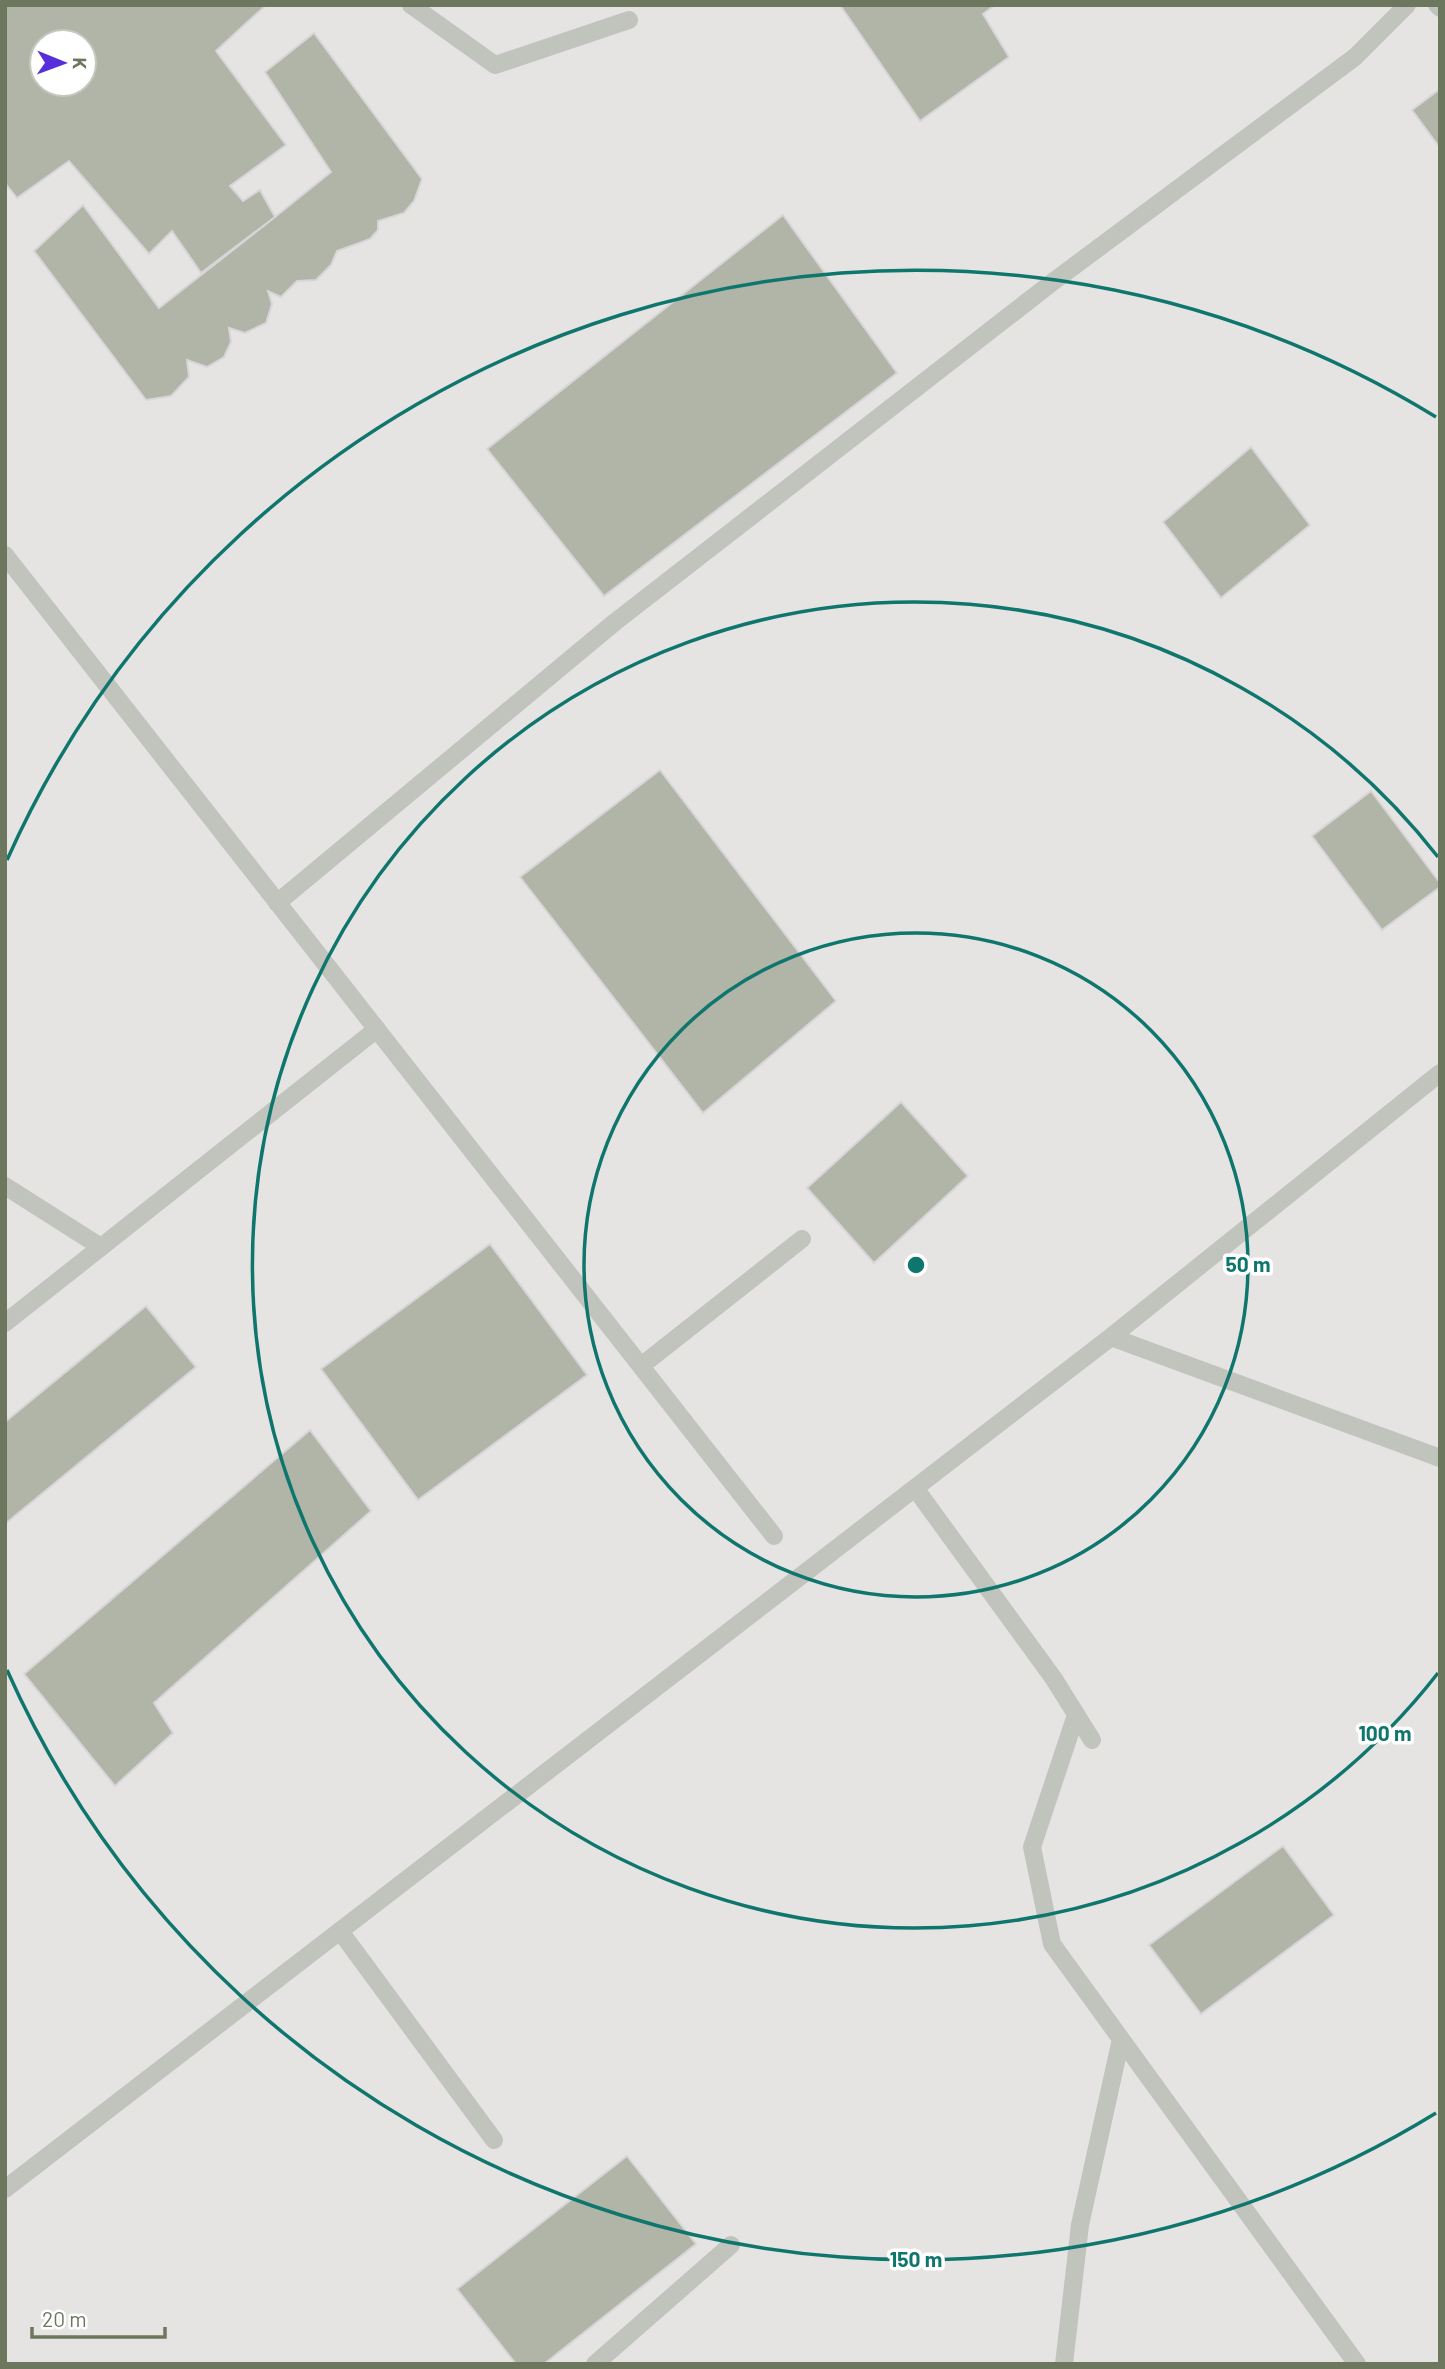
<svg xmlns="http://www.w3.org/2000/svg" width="1445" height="2369" font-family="Barlow,sans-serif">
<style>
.built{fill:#e5e4e3;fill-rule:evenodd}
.building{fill:#b0b5a8;stroke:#d7d5d7;stroke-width:2;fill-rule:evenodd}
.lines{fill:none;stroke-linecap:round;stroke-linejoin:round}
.lane{stroke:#c1c4bc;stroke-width:18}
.ring{fill:none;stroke:#0f766e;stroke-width:3.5}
.centre{fill:#0f766e;stroke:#fff;stroke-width:3.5}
.ring-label{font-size:21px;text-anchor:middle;font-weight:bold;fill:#0f766e;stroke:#fff;stroke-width:7;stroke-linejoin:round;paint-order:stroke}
</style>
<rect width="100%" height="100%" fill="#f6f3f6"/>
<path class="built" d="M 5,5 L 1440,5 L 1440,2364 L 5,2364 ZM 42,42 L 84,42 L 84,84 L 42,84 Z"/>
<path class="building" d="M 5,5 L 266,5 L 216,51 L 286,145 L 230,186 L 243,201 L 260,190 L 275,217 L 201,273 L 172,231 L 149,254 L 69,161 L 17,198 L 5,183 ZM 42,42 L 84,42 L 84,84 L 42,84 Z
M 840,5 L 995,5 L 983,14 L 1009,57 L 920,121 Z
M 314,33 L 422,179 L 414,201 L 404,213 L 378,221 L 378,230 L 370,239 L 337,251 L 331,265 L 316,280 L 297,281 L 281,297 L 268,291 L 272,304 L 266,323 L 245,333 L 229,328 L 231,342 L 224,357 L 207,367 L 187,360 L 189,377 L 171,396 L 146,400 L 34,251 L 83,205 L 159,308 L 275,217 L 331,172 L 265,72 Z
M 1440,89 L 1440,148 L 1412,110 Z
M 783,215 L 897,373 L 604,596 L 487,449 Z
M 1251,447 L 1310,525 L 1221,598 L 1163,522 Z
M 660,770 L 836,1001 L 703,1113 L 520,877 Z
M 1371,791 L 1440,883 L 1440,887 L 1382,930 L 1312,836 Z
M 901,1102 L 968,1176 L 874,1263 L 807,1188 Z
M 490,1244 L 587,1375 L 418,1500 L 321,1369 Z
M 146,1306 L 196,1367 L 5,1524 L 5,1422 Z
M 310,1430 L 371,1511 L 154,1703 L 173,1733 L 115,1786 L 24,1674 Z
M 1283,1846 L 1334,1915 L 1201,2014 L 1149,1945 Z
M 627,2156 L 696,2244 L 544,2364 L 516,2364 L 457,2289 Z"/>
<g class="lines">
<path class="lane" d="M 411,5 L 495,65 L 629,20
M 1437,5 L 1440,8
M 5,555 L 774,1536
M 277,903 L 615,622 L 1054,281 L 1355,57 L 1407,5
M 5,1186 L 101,1247
M 5,1323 L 377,1029
M 1111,1337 L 1440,1458
M 641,1366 L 802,1239
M 915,1488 L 1054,1679 L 1092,1740
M 1076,1715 L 1032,1847 L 1052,1944 L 1357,2364
M 340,1931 L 494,2140
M 5,2189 L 1111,1337 L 1440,1073
M 595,2364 L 731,2245
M 1064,2364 L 1080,2225 L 1121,2039"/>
</g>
<g class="ring">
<circle cx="916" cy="1265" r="332"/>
<path d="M1438 1673A663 663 0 1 1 1438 857"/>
<path d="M1436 2113A995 995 0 0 1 7 1670M7 860A995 995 0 0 1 1436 417"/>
</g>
<circle cx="916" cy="1265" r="10" class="centre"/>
<g class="ring-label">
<text x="1248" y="1272">50 m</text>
<text x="1385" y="1741">100 m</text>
<text x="916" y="2267">150 m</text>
</g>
<rect width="1445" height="2369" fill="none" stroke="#6c775e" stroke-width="14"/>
<g transform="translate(63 63) rotate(91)"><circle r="33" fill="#ffffff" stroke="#c4c9bf" stroke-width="2"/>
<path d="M0-5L12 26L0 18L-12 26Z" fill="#562fda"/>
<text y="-10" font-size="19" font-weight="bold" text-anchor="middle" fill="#6c775e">K</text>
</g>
<path d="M32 2327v10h133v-10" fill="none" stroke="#6c775e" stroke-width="3.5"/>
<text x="42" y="2327" font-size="21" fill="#6c775e" stroke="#ffffff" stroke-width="5" paint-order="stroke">20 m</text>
</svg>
